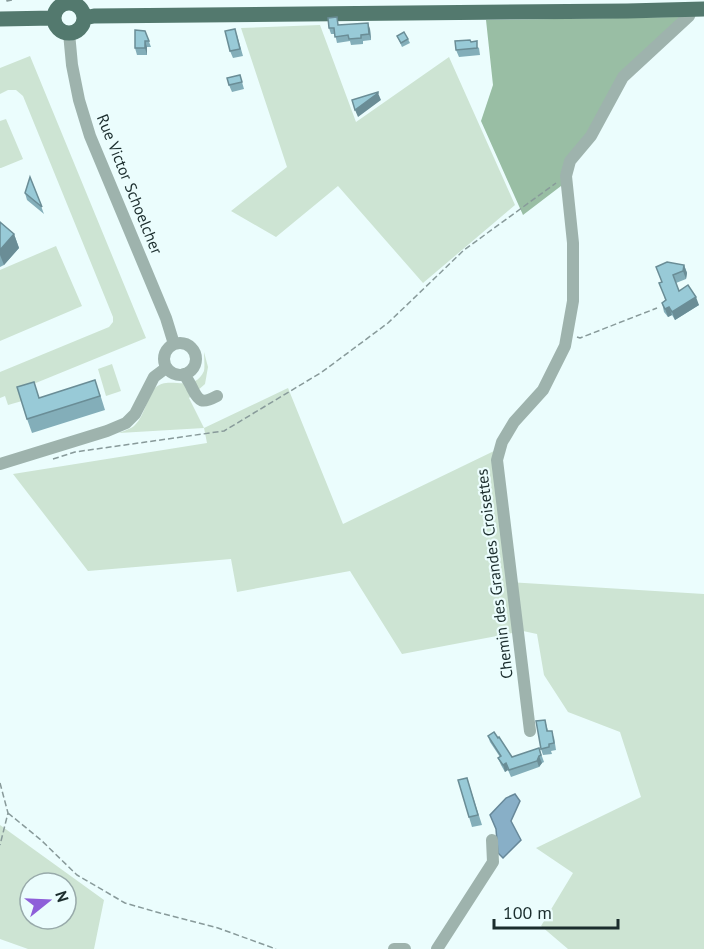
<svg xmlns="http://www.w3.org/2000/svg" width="704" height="949" font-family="'PT Sans',sans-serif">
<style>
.green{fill:#cde4d3;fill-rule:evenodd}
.forest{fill:#99bea4}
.water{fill:#88afc7;stroke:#678899;stroke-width:1.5}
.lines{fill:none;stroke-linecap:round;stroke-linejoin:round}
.path{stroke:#889a9a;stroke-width:1.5;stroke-dasharray:6 3;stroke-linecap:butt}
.minor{stroke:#9eb3ad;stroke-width:12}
.major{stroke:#53796e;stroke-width:15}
.wall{fill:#83aeb9}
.shaded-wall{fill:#6a8d96}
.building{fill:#98cad7;stroke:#6a8d96;stroke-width:1.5}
.labels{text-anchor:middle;stroke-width:4.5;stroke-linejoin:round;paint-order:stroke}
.street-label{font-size:16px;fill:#1b2d2d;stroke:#ebfdfd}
</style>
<rect width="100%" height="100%" fill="#ebfdfd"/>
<path class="green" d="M 320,25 L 356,122 L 449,57 L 515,205 L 423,283 L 338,186 L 276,237 L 231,211 L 287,167 L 241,28 Z
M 30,56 L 146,338 L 26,387 L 29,399 L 8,405 L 5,396 L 0,398 L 0,372 L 109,327 L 113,322 L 113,317 L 23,96 L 16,90 L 8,90 L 0,94 L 0,68 Z
M 6,119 L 23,159 L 1,168 L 0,168 L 0,121 Z
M 56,246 L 82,306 L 0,341 L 0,270 Z
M 204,352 L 208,367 L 205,384 L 189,398 L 204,428 L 288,388 L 343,524 L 494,451 L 507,582 L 704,594 L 704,949 L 568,949 L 541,926 L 573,873 L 536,848 L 641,797 L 620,732 L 568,712 L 544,675 L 537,634 L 523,631 L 402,654 L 350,571 L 237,592 L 231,559 L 88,571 L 13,474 L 207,443 L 204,428 L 119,433 C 123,431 131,429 135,425 C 145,415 146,399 155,388 C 169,374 193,395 204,371 C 205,366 204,357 204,352 Z
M 112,364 L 121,391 L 106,396 L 98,369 Z
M 0,825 L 104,900 L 94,949 L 28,949 L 0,939 ZM 30,883 L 66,883 L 66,919 L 30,919 Z"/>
<path class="forest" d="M 680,17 L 620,77 L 562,179 L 561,186 L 523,215 L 481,121 L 493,85 L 486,20 Z"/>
<path class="water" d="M 515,794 L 520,801 L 511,821 L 521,840 L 503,858 L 498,853 L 496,829 L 490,815 L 506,798 Z"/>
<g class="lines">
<path class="path" d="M 7,0 L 7,1 L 12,0
M 577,337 L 580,338 L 657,308
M 53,459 L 75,452 L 224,431 L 322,372 L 388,323 L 464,250 L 556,183
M 0,783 L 8,813 L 0,845
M 8,813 L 41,840 L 77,875 L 125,903 L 160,913 L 218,928 L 276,949"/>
<path class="minor" d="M 69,33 L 72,65 L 79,100 L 90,136 L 166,318 L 174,344
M164 359a16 16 0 1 1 32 0a16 16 0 1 1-32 0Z
M 184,374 C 187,379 190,383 192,388 C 199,402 202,404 217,396
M 0,464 L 107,431 L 126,423 L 135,414 L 154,377 L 166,368
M 530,731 L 497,460 L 502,442 L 514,422 L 543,390 L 565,346 L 573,301 L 573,243 L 566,176 L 570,161 L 591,136 L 623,77 L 689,16 L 691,10
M 394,949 L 405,949
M 437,949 L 493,862 L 492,840"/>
<path class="major" d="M54 18a15 15 0 1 1 30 0a15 15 0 1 1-30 0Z
M 84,18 L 94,16 L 627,11 L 704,9
M 0,19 L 54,18"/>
</g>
<path class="wall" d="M 339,25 L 370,29 L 371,40 L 363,41 L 363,44 L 351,45 L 350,41 L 337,43 L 335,34 L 331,34 L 329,28 Z
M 145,31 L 151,47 L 147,47 L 147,55 L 137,55 L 135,48 Z
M 237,35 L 243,56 L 233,58 L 230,51 Z
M 397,36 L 408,39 L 410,43 L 402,47 Z
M 471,42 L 479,48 L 480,55 L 459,57 L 456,50 Z
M 240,75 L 244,89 L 232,92 L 229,85 Z
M 30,177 L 44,214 L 27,200 L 25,193 Z
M 0,222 L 14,234 L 19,248 L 4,265 L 0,267 Z
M 684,265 L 687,273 L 686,279 L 676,283 L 679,291 L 699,305 L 675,320 L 672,315 L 668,317 L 664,312 L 662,303 L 665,300 L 662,282 Z
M 100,394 L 105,410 L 32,433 L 27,419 L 40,398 Z
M 545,720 L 548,731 L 554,737 L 556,750 L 551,751 L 552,754 L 543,755 L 541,749 Z
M 488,736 L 512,757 L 539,748 L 544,762 L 542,763 L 539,767 L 511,777 L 508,770 L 505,772 L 501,765 L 498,758 L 500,757 L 490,742 Z
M 467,778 L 482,825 L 472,827 L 469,817 Z"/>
<path class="shaded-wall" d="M 368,23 L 370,29 L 371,40 L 369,34 Z
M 145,41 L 147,47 L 147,55 L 145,48 Z
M 378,93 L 381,100 L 358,117 L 355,110 Z
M 14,234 L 19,248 L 4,265 L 0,255 L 0,250 Z
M 684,265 L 687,273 L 686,279 L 683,271 Z
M 696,297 L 699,305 L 675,320 L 672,312 Z
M 669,307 L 672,315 L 668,317 L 665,309 Z
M 539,756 L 542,763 L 539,767 L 537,761 Z
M 506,763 L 508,770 L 505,772 L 503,765 Z"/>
<path class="building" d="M 337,17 L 338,25 L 368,23 L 369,34 L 361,35 L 361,38 L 349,39 L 348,35 L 335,37 L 334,28 L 329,28 L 328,18 Z
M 235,29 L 240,49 L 230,51 L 225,31 Z
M 135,30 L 145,31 L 149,41 L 145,41 L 145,48 L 135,48 Z
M 404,32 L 408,39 L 401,43 L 397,36 Z
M 470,40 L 471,42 L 477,41 L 477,48 L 456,50 L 455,41 Z
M 240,75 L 242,82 L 229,85 L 227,78 Z
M 378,92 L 378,93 L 355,110 L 352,100 Z
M 30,177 L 42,207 L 25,193 Z
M 0,222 L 14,234 L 0,250 Z
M 667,262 L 684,265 L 683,271 L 673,275 L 679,291 L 688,285 L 696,297 L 672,312 L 669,307 L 665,309 L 662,303 L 666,300 L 659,283 L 662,282 L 656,267 Z
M 95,380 L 100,396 L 27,419 L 17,387 L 34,382 L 39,398 Z
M 545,720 L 547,731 L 552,731 L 554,743 L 549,744 L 549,747 L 541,749 L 536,721 Z
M 494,732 L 498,738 L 499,737 L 512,757 L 539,748 L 541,755 L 539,756 L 537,761 L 509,770 L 506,763 L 503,765 L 498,758 L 501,756 L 488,736 Z
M 467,778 L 478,815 L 469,817 L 458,780 Z"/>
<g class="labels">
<g class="street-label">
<text transform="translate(130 184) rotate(68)" y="6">Rue Victor Schoelcher</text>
<text transform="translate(494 574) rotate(-97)" y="6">Chemin des Grandes Croisettes</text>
</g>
</g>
<g transform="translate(48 901) rotate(72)"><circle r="28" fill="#ebfdfd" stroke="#98aaaa" stroke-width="1.5"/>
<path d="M0-4.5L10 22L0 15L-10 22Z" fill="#8e5fd9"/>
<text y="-9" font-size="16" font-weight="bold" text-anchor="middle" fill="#1b2d2d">N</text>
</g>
<path d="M494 919v9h124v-9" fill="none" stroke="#1b2d2d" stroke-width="3"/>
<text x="503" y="919" font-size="18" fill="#1b2d2d" stroke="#ebfdfd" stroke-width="4.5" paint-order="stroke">100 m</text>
</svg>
